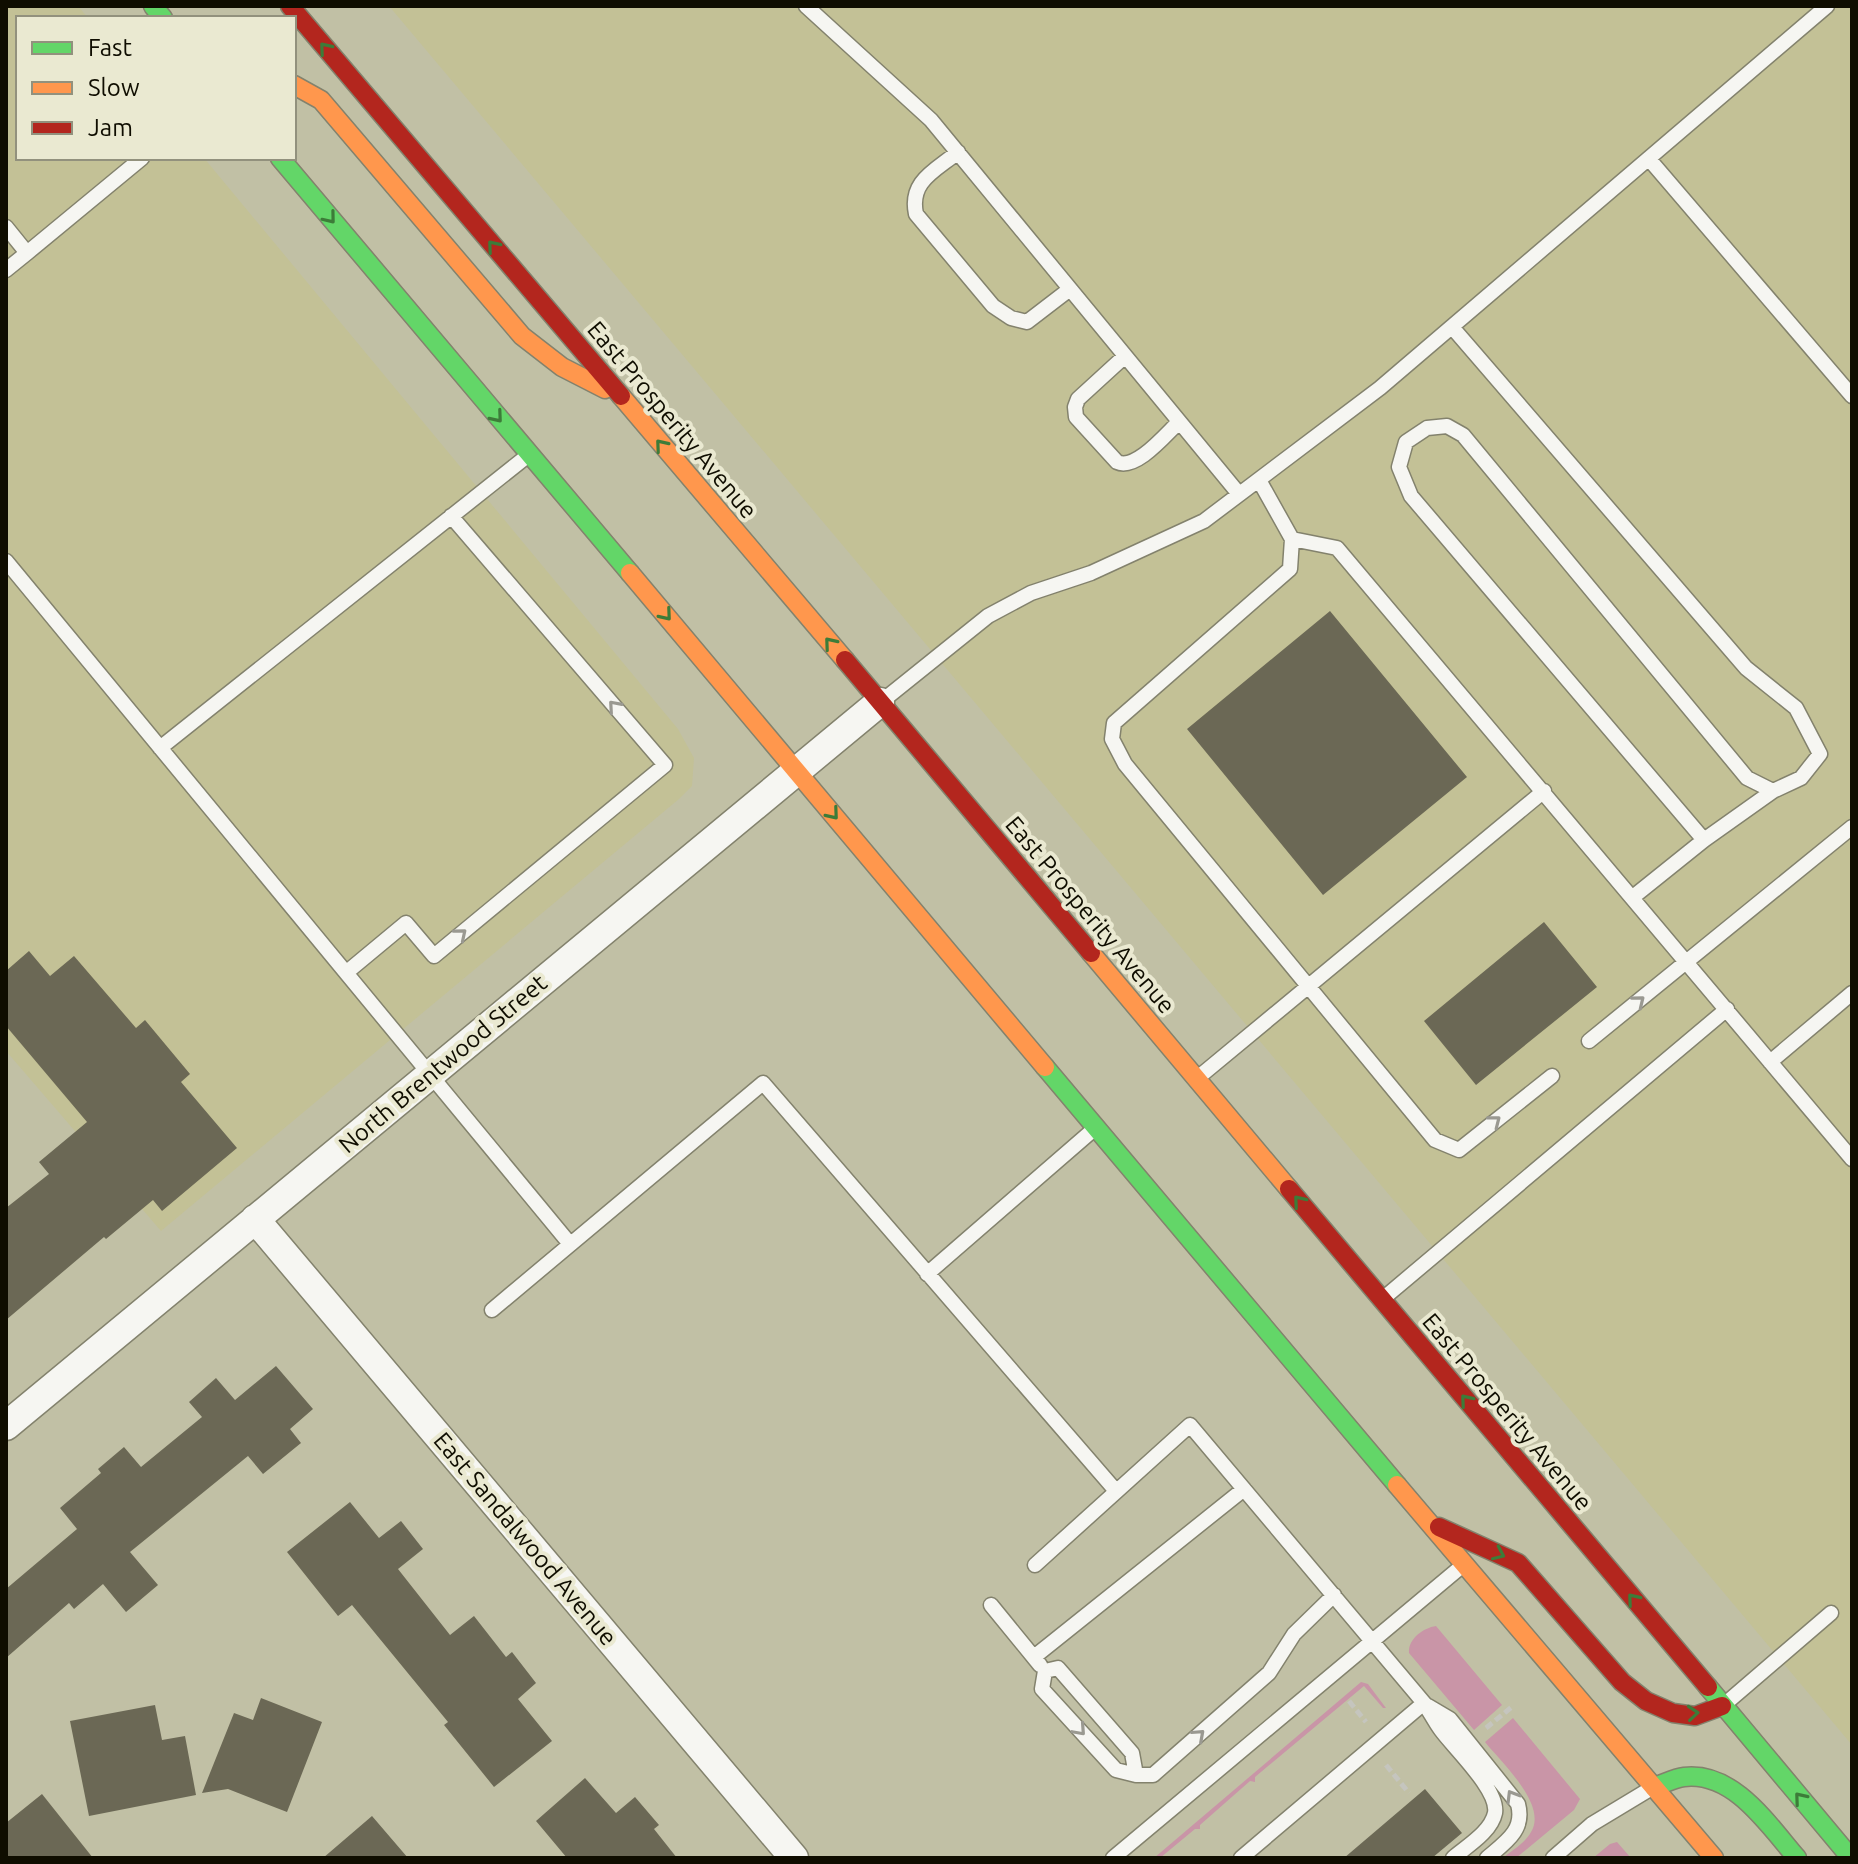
<svg xmlns="http://www.w3.org/2000/svg" width="1858" height="1864" font-family="Ubuntu,sans-serif">
<style>
.built{fill:#c3c196}
.green{fill:#c995a7}
.building{fill:#6b6855}
.lines{fill:none;stroke-linecap:round;stroke-linejoin:round}
.lane-casing{stroke:#83826d;stroke-width:17}
.street-casing{stroke:#83826d;stroke-width:31}
.fast-casing{stroke:#83826d;stroke-width:21}
.slow-casing{stroke:#83826d;stroke-width:21}
.jam-casing{stroke:#83826d;stroke-width:21}
.path{stroke:#c5c5be;stroke-width:5;stroke-dasharray:8 4;stroke-linecap:butt}
.lane{stroke:#f6f6f2;stroke-width:14}
.street{stroke:#f6f6f2;stroke-width:28}
.fast{stroke:#63d668;stroke-width:18}
.slow{stroke:#ff974d;stroke-width:18}
.jam{stroke:#b3261e;stroke-width:18}
.oneway{stroke:#3d7c39}
.oneway2{stroke:#9a9991}
.labels{text-anchor:middle;stroke-width:8;stroke-linejoin:round;paint-order:stroke}
.street-label{font-size:24px;fill:#0f0d00;stroke:#eae9d1}
</style>
<rect width="100%" height="100%" fill="#c1c0a5"/>
<path class="built" d="M 6,6 L 78,6 L 88,18 L 18,18 L 18,158 L 204,158 L 678,729 L 694,758 L 692,786 L 679,799 L 161,1231 L 6,1051 Z
M 389,6 L 1852,6 L 1852,1745 Z"/>
<path class="green" d="M 1436,1626 L 1502,1705 L 1474,1730 L 1409,1653 C 1408,1639 1423,1628 1436,1626 Z
M 1361,1682 L 1368,1684 L 1386,1708 L 1383,1708 L 1364,1686 L 1255,1777 L 1255,1782 L 1250,1781 L 1200,1825 L 1200,1829 L 1195,1829 L 1160,1858 L 1154,1858 Z
M 1513,1718 L 1580,1799 L 1574,1810 L 1516,1858 L 1503,1858 C 1512,1850 1525,1843 1531,1832 C 1548,1805 1501,1762 1485,1742 Z
M 1617,1842 L 1631,1858 L 1593,1858 L 1610,1844 Z"/>
<path class="building" d="M 1330,611 L 1467,777 L 1323,895 L 1187,729 Z
M 1544,922 L 1597,987 L 1476,1085 L 1424,1021 Z
M 29,951 L 50,976 L 74,956 L 136,1028 L 145,1020 L 190,1074 L 181,1082 L 237,1148 L 162,1211 L 153,1200 L 106,1239 L 104,1237 L 6,1320 L 6,1208 L 49,1174 L 39,1162 L 87,1122 L 6,1026 L 6,971 Z
M 276,1366 L 313,1409 L 290,1429 L 301,1443 L 263,1474 L 248,1456 L 130,1552 L 158,1585 L 126,1612 L 103,1584 L 74,1609 L 69,1603 L 6,1658 L 6,1589 L 77,1529 L 60,1508 L 101,1473 L 98,1469 L 124,1447 L 141,1467 L 202,1417 L 189,1402 L 216,1378 L 235,1400 Z
M 350,1502 L 379,1538 L 401,1521 L 423,1549 L 398,1569 L 450,1635 L 474,1616 L 506,1657 L 512,1652 L 536,1683 L 518,1699 L 552,1741 L 494,1787 L 444,1725 L 448,1722 L 352,1605 L 338,1616 L 287,1552 Z
M 261,1698 L 322,1722 L 287,1812 L 228,1789 L 202,1793 L 234,1713 L 253,1720 Z
M 155,1705 L 162,1740 L 185,1736 L 196,1795 L 89,1816 L 70,1721 Z
M 585,1778 L 616,1813 L 635,1797 L 659,1825 L 654,1829 L 677,1858 L 567,1858 L 536,1821 Z
M 1425,1789 L 1462,1833 L 1432,1858 L 1344,1858 Z
M 42,1794 L 93,1858 L 6,1858 L 6,1823 Z
M 372,1816 L 408,1858 L 323,1858 Z"/>
<g class="lines">
<defs>
<path id="lane" d="M 806,6 L 931,120 L 1239,494
M 958,152 C 935,171 909,181 916,214 L 993,306 L 1011,318 L 1027,322 L 1070,289
M 1649,159 L 1852,396
M 6,227 L 27,253 L 142,158
M 6,270 L 27,253
M 1452,327 L 1746,668 L 1796,708 L 1820,754 L 1801,778 L 1773,791 L 1747,778 L 1463,435 L 1447,426 L 1427,428 L 1406,442 L 1399,467 L 1411,496 L 1704,840 L 1633,897
M 1125,356 L 1078,399 L 1075,407 L 1076,417 L 1117,462 C 1136,471 1166,434 1179,422
M 1259,480 L 1292,539 L 1290,569 L 1114,723 L 1112,739 L 1125,764 L 1435,1140 L 1459,1150 L 1552,1076
M 1292,539 L 1337,548 L 1852,1159
M 6,561 L 570,1244
M 881,702 L 988,616 L 1031,593 L 1091,573 L 1204,521 L 1380,388 L 1827,6
M 160,748 L 526,457
M 1704,840 L 1773,791
M 347,972 L 406,923 L 434,956 L 665,765 L 451,516
M 1589,1041 L 1852,827
M 1770,1062 L 1852,993
M 1200,1076 L 1544,791
M 927,1274 L 1093,1130
M 1385,1297 L 1727,1009
M 492,1310 L 763,1083 L 1116,1491
M 1035,1565 L 1190,1425 L 1424,1703 C 1430,1712 1435,1722 1441,1730 C 1454,1748 1499,1790 1495,1813 C 1491,1832 1467,1846 1453,1858
M 991,1605 L 1040,1665
M 1034,1657 L 1244,1489
M 1045,1671 L 1042,1689 L 1116,1770 L 1136,1775 L 1153,1775 L 1269,1673 L 1294,1634 L 1334,1595
M 1045,1671 L 1058,1668 L 1132,1753 L 1136,1775
M 1725,1704 L 1831,1613
M 1428,1706 L 1450,1719 L 1518,1804 C 1525,1830 1506,1842 1487,1858
M 1113,1858 L 1462,1566
M 1241,1858 L 1424,1703
M 1553,1858 L 1592,1824 L 1650,1789"/>
<path id="street" d="M 255,1219 L 794,1858
M 6,1426 L 880,702"/>
<path id="fast" d="M 153,6 L 163,18
M 280,158 L 630,573
M 1045,1067 L 1397,1485
M 1708,1687 L 1851,1858
M 1654,1787 C 1664,1784 1674,1778 1684,1777 C 1734,1771 1769,1826 1797,1858"/>
<path id="slow" d="M 294,85 L 321,100 L 522,336 L 562,367 L 605,389
M 621,396 L 845,660
M 630,573 L 1045,1067
M 1091,953 L 1289,1189
M 1397,1485 L 1714,1858"/>
<path id="jam" d="M 290,6 L 621,396
M 845,660 L 1091,953
M 1289,1189 L 1708,1687
M 1439,1527 L 1518,1563 L 1622,1682 L 1646,1701 L 1673,1713 L 1695,1716 L 1722,1706"/>
</defs>
<use href="#lane" class="lane-casing"/>
<use href="#street" class="street-casing"/>
<use href="#fast" class="fast-casing"/>
<use href="#slow" class="slow-casing"/>
<use href="#jam" class="jam-casing"/>
<path class="path" d="M 1349,1701 L 1366,1722
M 1486,1728 L 1513,1706
M 1386,1765 L 1409,1793"/>
<use href="#lane" class="lane"/>
<use href="#street" class="street"/>
<use href="#fast" class="fast"/>
<use href="#slow" class="slow"/>
<use href="#jam" class="jam"/>
</g>
<defs><path id="oneway-chevron" d="M-2-3.5L2.5 0L-2 3.5" fill="none" stroke-width="1.6" stroke-linecap="round" stroke-linejoin="round" transform="scale(2)"/></defs>
<g class="oneway">
<use href="#oneway-chevron" transform="translate(325 48) rotate(-130)"/>
<use href="#oneway-chevron" transform="translate(330 218) rotate(51)"/>
<use href="#oneway-chevron" transform="translate(493 246) rotate(-130)"/>
<use href="#oneway-chevron" transform="translate(497 417) rotate(50)"/>
<use href="#oneway-chevron" transform="translate(661 445) rotate(-130)"/>
<use href="#oneway-chevron" transform="translate(666 615) rotate(50)"/>
<use href="#oneway-chevron" transform="translate(830 643) rotate(-130)"/>
<use href="#oneway-chevron" transform="translate(833 814) rotate(50)"/>
<use href="#oneway-chevron" transform="translate(1299 1201) rotate(-130)"/>
<use href="#oneway-chevron" transform="translate(1466 1400) rotate(-130)"/>
<use href="#oneway-chevron" transform="translate(1499 1554) rotate(24)"/>
<use href="#oneway-chevron" transform="translate(1633 1599) rotate(-130)"/>
<use href="#oneway-chevron" transform="translate(1693 1713) rotate(-5)"/>
<use href="#oneway-chevron" transform="translate(1800 1798) rotate(-130)"/>
</g>
<g class="oneway2">
<use href="#oneway-chevron" transform="translate(614 706) rotate(-131)"/>
<use href="#oneway-chevron" transform="translate(461 934) rotate(-40)"/>
<use href="#oneway-chevron" transform="translate(1639 1001) rotate(-39)"/>
<use href="#oneway-chevron" transform="translate(1495 1121) rotate(-38)"/>
<use href="#oneway-chevron" transform="translate(1080 1730) rotate(48)"/>
<use href="#oneway-chevron" transform="translate(1199 1735) rotate(-42)"/>
<use href="#oneway-chevron" transform="translate(1512 1796) rotate(-121)"/>
</g>
<g class="labels">
<g class="street-label">
<text transform="translate(672 420) rotate(50)" y="8">East Prosperity Avenue</text>
<text transform="translate(1090 915) rotate(50)" y="8">East Prosperity Avenue</text>
<text transform="translate(443 1064) rotate(-40)" y="8">North Brentwood Street</text>
<text transform="translate(1507 1412) rotate(50)" y="8">East Prosperity Avenue</text>
<text transform="translate(525 1539) rotate(50)" y="8">East Sandalwood Avenue</text>
</g>
</g>
<rect width="1858" height="1864" fill="none" stroke="#0f0d00" stroke-width="16"/>
<rect x="16" y="16" width="280" height="144" fill="#eae9d1" stroke="#92917d" stroke-width="2"/>
<rect x="32" y="42" width="40" height="12" fill="#63d668" stroke="#92917d" stroke-width="2"/>
<text x="88" y="56" font-size="24" fill="#0f0d00">Fast</text>
<rect x="32" y="82" width="40" height="12" fill="#ff974d" stroke="#92917d" stroke-width="2"/>
<text x="88" y="96" font-size="24" fill="#0f0d00">Slow</text>
<rect x="32" y="122" width="40" height="12" fill="#b3261e" stroke="#92917d" stroke-width="2"/>
<text x="88" y="136" font-size="24" fill="#0f0d00">Jam</text>
</svg>
